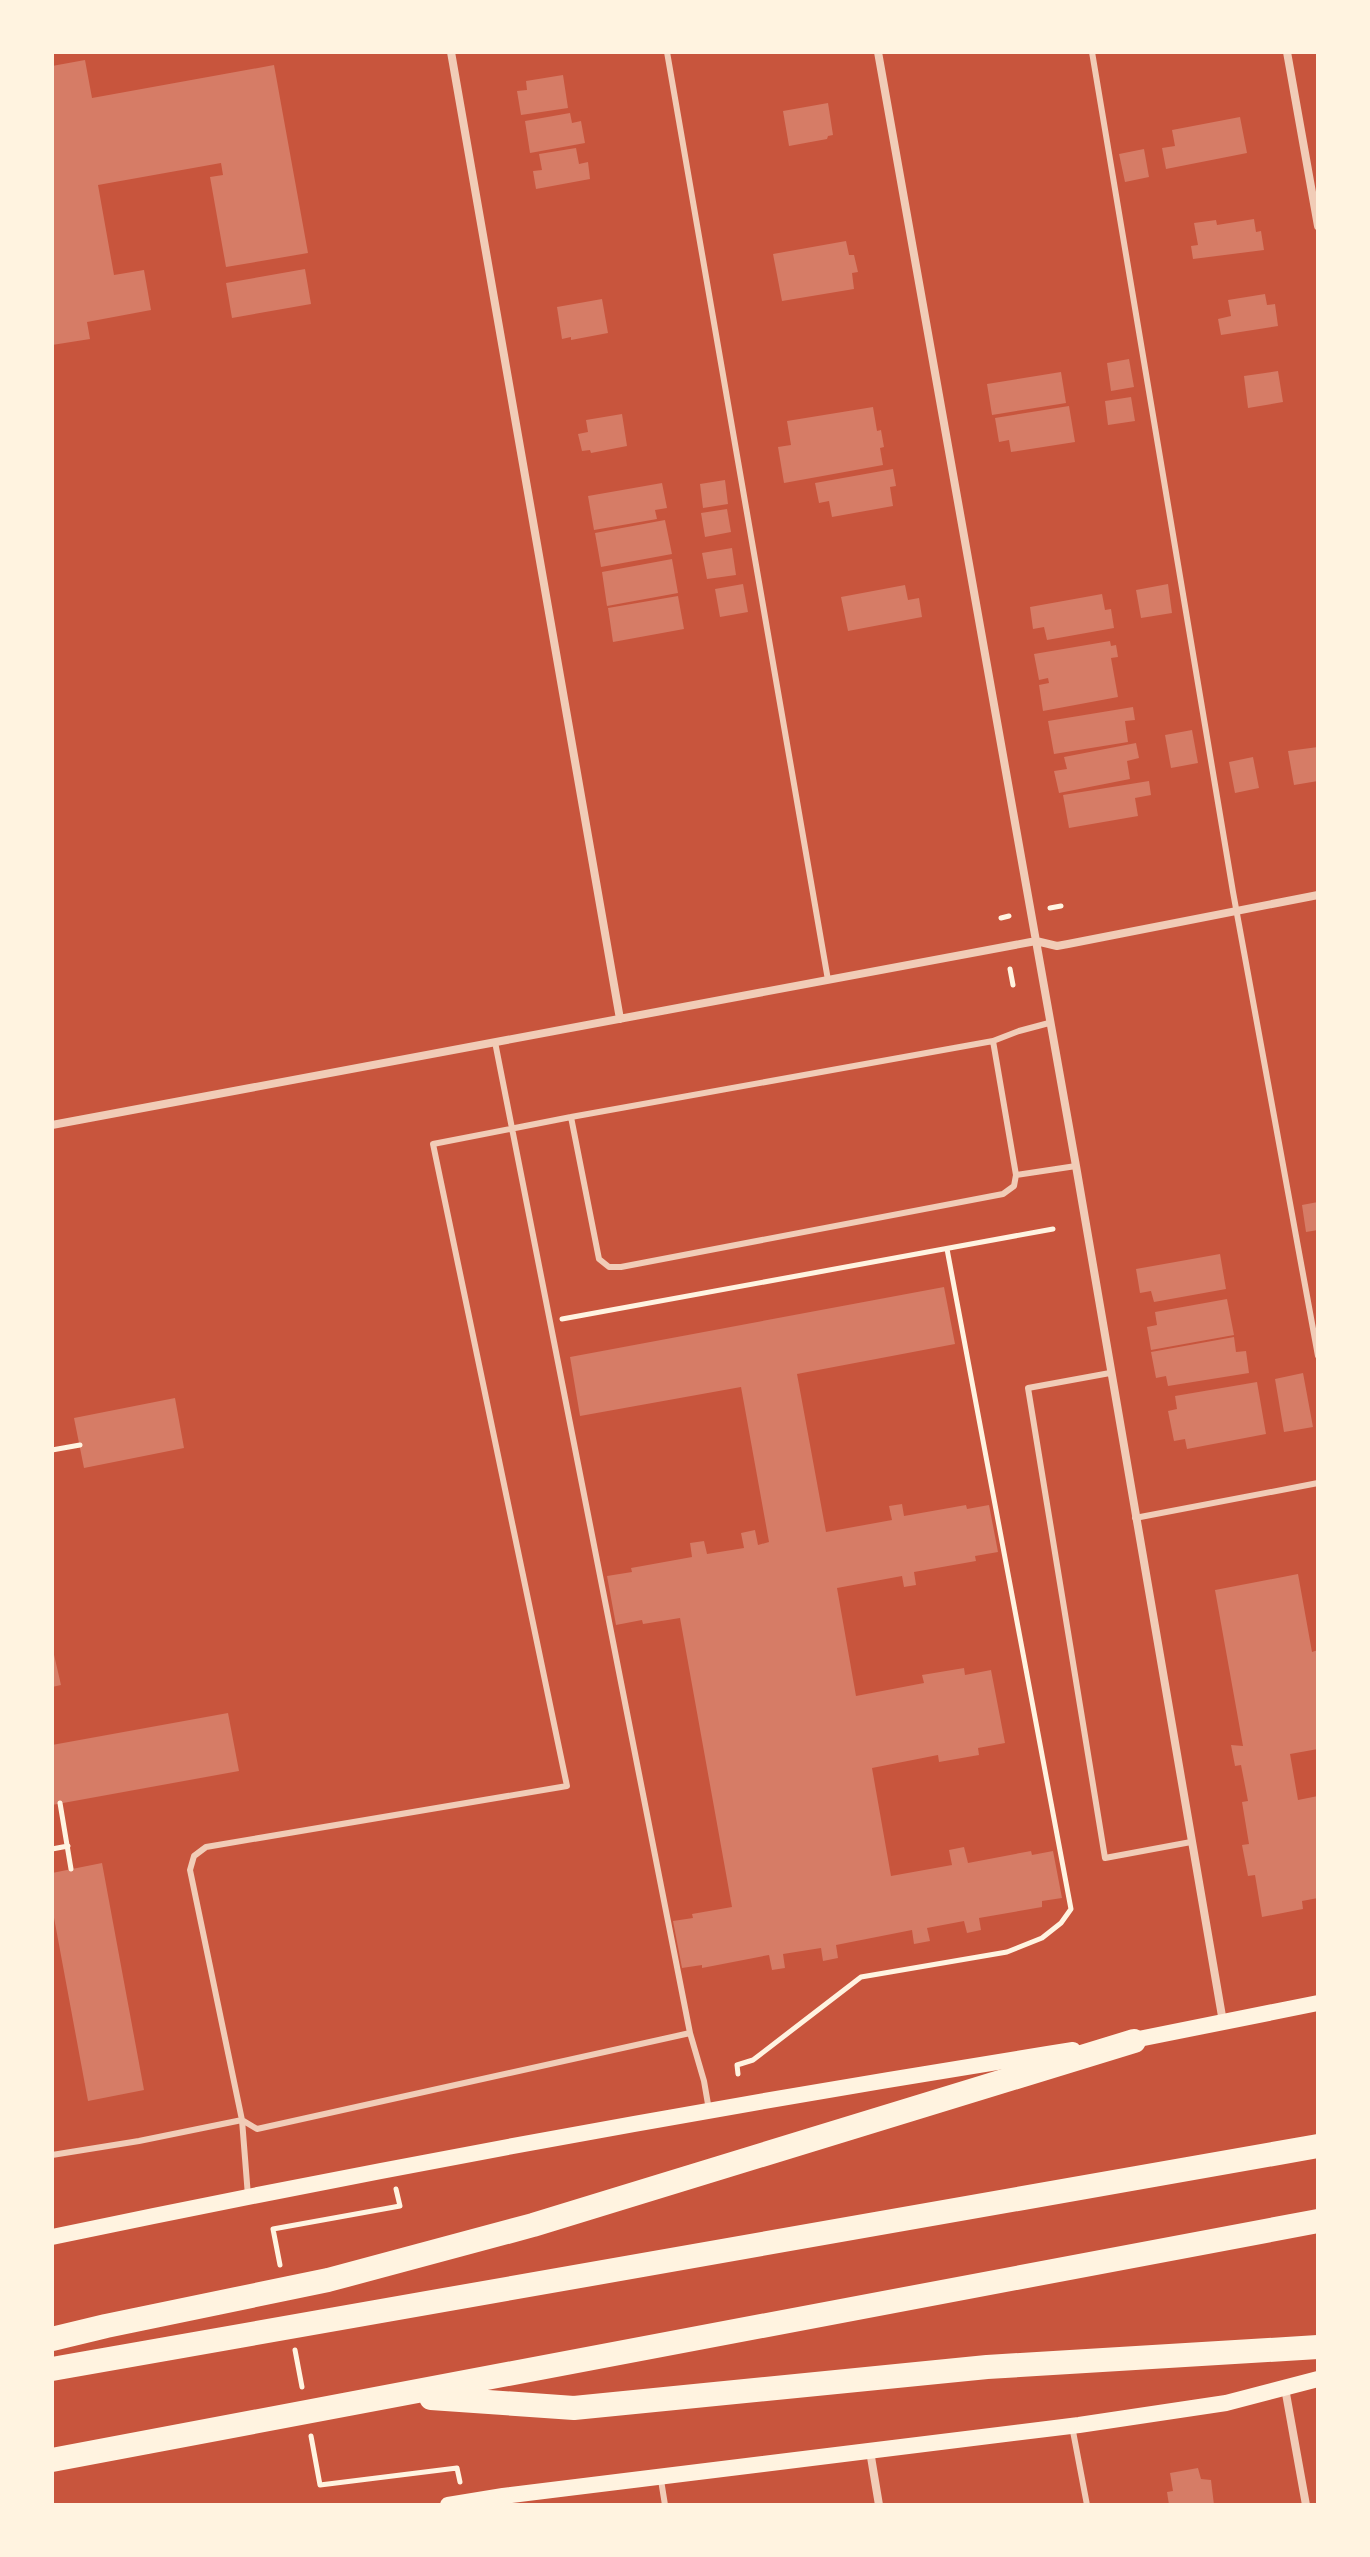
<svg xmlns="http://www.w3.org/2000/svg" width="1370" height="2557" font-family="'Alegreya Sans',sans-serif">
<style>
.building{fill:#d67c66}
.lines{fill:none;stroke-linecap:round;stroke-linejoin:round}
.path{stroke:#fff3e0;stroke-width:5}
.service{stroke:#f1ccb7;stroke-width:6}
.minor{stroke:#f1ccb7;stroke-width:8}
.secondary{stroke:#fff3e0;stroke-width:16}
.motorway{stroke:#fff3e0;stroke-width:24}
</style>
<rect width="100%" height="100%" fill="#c8553d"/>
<path class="building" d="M 85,60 L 92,98 L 274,65 L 308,253 L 226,267 L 210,177 L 223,175 L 221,163 L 98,185 L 114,275 L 144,270 L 151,310 L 87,322 L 90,339 L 52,345 L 52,66 Z
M 563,75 L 568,108 L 521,115 L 517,91 L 527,90 L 526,81 Z
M 828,103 L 833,135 L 828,136 L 827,139 L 789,146 L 783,111 Z
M 570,113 L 572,123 L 581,121 L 585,143 L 530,153 L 525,121 Z
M 1240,117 L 1247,153 L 1166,169 L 1162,148 L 1175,146 L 1172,130 Z
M 576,148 L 579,164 L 588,162 L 590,179 L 536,189 L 533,171 L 542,170 L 539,154 Z
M 1144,149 L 1149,177 L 1125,182 L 1119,154 Z
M 1254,219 L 1256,232 L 1261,231 L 1264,250 L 1193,259 L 1191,246 L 1198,245 L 1194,223 L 1216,220 L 1217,225 Z
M 846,241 L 849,255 L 854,255 L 858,272 L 852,273 L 854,289 L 782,301 L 773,254 Z
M 305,269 L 311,304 L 232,318 L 226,283 Z
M 1265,294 L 1267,305 L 1275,304 L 1278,326 L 1221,335 L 1218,319 L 1231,316 L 1228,300 Z
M 602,299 L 608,333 L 571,340 L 571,337 L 562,339 L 557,307 Z
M 1129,359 L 1134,387 L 1111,391 L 1107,363 Z
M 1278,371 L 1283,402 L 1248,408 L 1244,376 Z
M 1061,372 L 1066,403 L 992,415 L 987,384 Z
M 1131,397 L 1135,421 L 1108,425 L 1105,401 Z
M 1069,406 L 1075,442 L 1011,452 L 1009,440 L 999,442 L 995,418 Z
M 873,407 L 877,431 L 881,430 L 884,447 L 880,448 L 883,465 L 784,483 L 778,447 L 791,445 L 787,421 Z
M 622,414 L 627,446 L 591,453 L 590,450 L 582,451 L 578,434 L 588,432 L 586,420 Z
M 893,469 L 896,486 L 890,487 L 893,506 L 832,517 L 829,501 L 819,503 L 815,483 Z
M 725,480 L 728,504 L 703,508 L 700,484 Z
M 662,483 L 667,508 L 655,510 L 657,519 L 594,530 L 588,496 Z
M 727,509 L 731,532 L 705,537 L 701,513 Z
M 665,520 L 672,554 L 601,567 L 595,533 Z
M 732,548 L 736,575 L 707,579 L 702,553 Z
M 672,559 L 678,593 L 607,606 L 602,572 Z
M 743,584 L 748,612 L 720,617 L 715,589 Z
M 1168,584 L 1172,613 L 1141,618 L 1136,590 Z
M 905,585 L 908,600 L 919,598 L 922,617 L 848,631 L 841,597 Z
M 1102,594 L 1105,610 L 1111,609 L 1114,628 L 1047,640 L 1044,627 L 1033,629 L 1030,607 Z
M 678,596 L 684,629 L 613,642 L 608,608 Z
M 1110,641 L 1111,646 L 1116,645 L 1118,657 L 1111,658 L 1118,697 L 1043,711 L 1039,685 L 1049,683 L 1048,678 L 1039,680 L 1034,654 Z
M 1133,707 L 1135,720 L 1125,721 L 1128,742 L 1054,754 L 1048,721 Z
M 1192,730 L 1198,763 L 1171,768 L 1165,735 Z
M 1136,743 L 1139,758 L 1127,761 L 1130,779 L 1059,793 L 1054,771 L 1067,769 L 1064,757 Z
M 1318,747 L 1318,781 L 1294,785 L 1288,751 Z
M 1253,757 L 1259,788 L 1235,793 L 1229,762 Z
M 1149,781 L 1151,795 L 1135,798 L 1138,816 L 1069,828 L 1063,795 Z
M 1318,1202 L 1318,1230 L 1306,1232 L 1302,1205 Z
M 1220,1254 L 1226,1289 L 1154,1302 L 1151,1291 L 1140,1293 L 1136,1269 Z
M 944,1287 L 955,1344 L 797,1374 L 826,1532 L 892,1520 L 889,1506 L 902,1504 L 904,1516 L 966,1505 L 967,1509 L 989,1505 L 998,1552 L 975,1556 L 976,1561 L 914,1572 L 916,1585 L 904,1587 L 902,1576 L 837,1588 L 856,1696 L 924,1683 L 922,1675 L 964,1668 L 965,1675 L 991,1670 L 1005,1743 L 978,1748 L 979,1755 L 939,1762 L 938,1755 L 872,1768 L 891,1876 L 952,1865 L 949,1850 L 964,1847 L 968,1863 L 1031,1851 L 1032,1855 L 1053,1851 L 1062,1898 L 1042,1901 L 1042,1907 L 979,1918 L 981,1930 L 967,1933 L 964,1921 L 927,1928 L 930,1941 L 914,1944 L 912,1930 L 836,1945 L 838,1958 L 823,1961 L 821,1948 L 783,1954 L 785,1968 L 772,1970 L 769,1955 L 702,1968 L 702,1965 L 682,1968 L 673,1921 L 693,1918 L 692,1914 L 732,1907 L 680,1618 L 643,1624 L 642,1620 L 616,1625 L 607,1576 L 632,1572 L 631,1568 L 692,1557 L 690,1543 L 704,1541 L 707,1554 L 744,1548 L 741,1533 L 755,1530 L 758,1545 L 769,1542 L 741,1387 L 580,1416 L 570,1357 Z
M 1227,1299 L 1234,1335 L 1151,1350 L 1147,1327 L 1157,1325 L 1155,1312 Z
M 1234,1337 L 1236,1352 L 1246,1351 L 1249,1373 L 1168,1386 L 1166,1376 L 1156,1378 L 1151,1352 Z
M 1303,1373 L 1313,1427 L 1284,1432 L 1275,1379 Z
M 1257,1382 L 1266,1434 L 1187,1449 L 1185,1439 L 1174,1441 L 1168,1411 L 1177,1409 L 1175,1396 Z
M 175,1398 L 184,1448 L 84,1468 L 74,1418 Z
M 1298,1574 L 1312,1652 L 1318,1650 L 1318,1749 L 1290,1754 L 1298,1800 L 1318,1796 L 1318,1898 L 1302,1901 L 1303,1909 L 1262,1917 L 1255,1875 L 1248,1876 L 1242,1845 L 1249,1844 L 1242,1802 L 1248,1801 L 1241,1765 L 1235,1766 L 1231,1745 L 1243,1746 L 1215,1590 Z
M 52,1646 L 61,1685 L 52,1687 Z
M 228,1713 L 239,1771 L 52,1805 L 52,1745 Z
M 102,1863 L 144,2090 L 88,2101 L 52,1907 L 52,1873 Z
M 1198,2468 L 1201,2479 L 1211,2480 L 1214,2505 L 1169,2505 L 1167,2492 L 1173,2491 L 1170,2473 Z"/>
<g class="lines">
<path class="path" d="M 1050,908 L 1061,906
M 1001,918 L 1009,916
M 1010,969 L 1013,985
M 562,1319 L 1053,1229
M 52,1450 L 80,1445
M 60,1803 L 71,1869
M 52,1849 L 68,1846
M 738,2074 L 737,2065 L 753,2060 L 861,1977 L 1007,1952 L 1042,1938 L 1061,1923 L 1071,1909 L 947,1249
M 280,2265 L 273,2229 L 400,2206 L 396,2189
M 295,2350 L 302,2387
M 311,2436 L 320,2485 L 457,2468 L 460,2482"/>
<path class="service" d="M 667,52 L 828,980
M 1092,52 L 1233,892 L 1318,1356
M 495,1042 L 690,2033
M 571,1117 L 599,1259 L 609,1267 L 621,1267 L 1003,1194 L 1014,1186 L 1016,1175 L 993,1041
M 1016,1175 L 1076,1166
M 1110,1373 L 1028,1388 L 1105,1858 L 1191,1842
M 1135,1518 L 1318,1483
M 709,2110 L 704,2081 L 690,2033 L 257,2129 L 242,2120 L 190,1870 L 194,1856 L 206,1847 L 567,1786 L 433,1144 L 571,1117 L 993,1041 L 1019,1031 L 1049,1023
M 52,2155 L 139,2141 L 242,2120 L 248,2196
M 1072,2426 L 1087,2505
M 661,2480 L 665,2505"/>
<path class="minor" d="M 451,52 L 620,1019
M 878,52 L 1076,1166 L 1223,2022
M 1287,52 L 1318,226
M 52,1125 L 1036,941 L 1057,946 L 1068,944 L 1318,895
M 1285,2388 L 1306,2505
M 870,2451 L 879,2505"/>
<path class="secondary" d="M 1124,2042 L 1318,2003
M 52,2237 C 391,2166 731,2104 1073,2050
M 448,2505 L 503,2496 L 1079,2425 L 1226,2403 L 1318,2379"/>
<path class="motorway" d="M 52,2339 L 106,2326 L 328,2280 L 533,2225 L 1134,2041
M 52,2369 L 1318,2146
M 431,2398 L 574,2408 L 987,2367 L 1318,2347
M 52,2460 L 1318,2221"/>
</g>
<rect width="1370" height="2557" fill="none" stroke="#fff3e0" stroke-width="108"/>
</svg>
